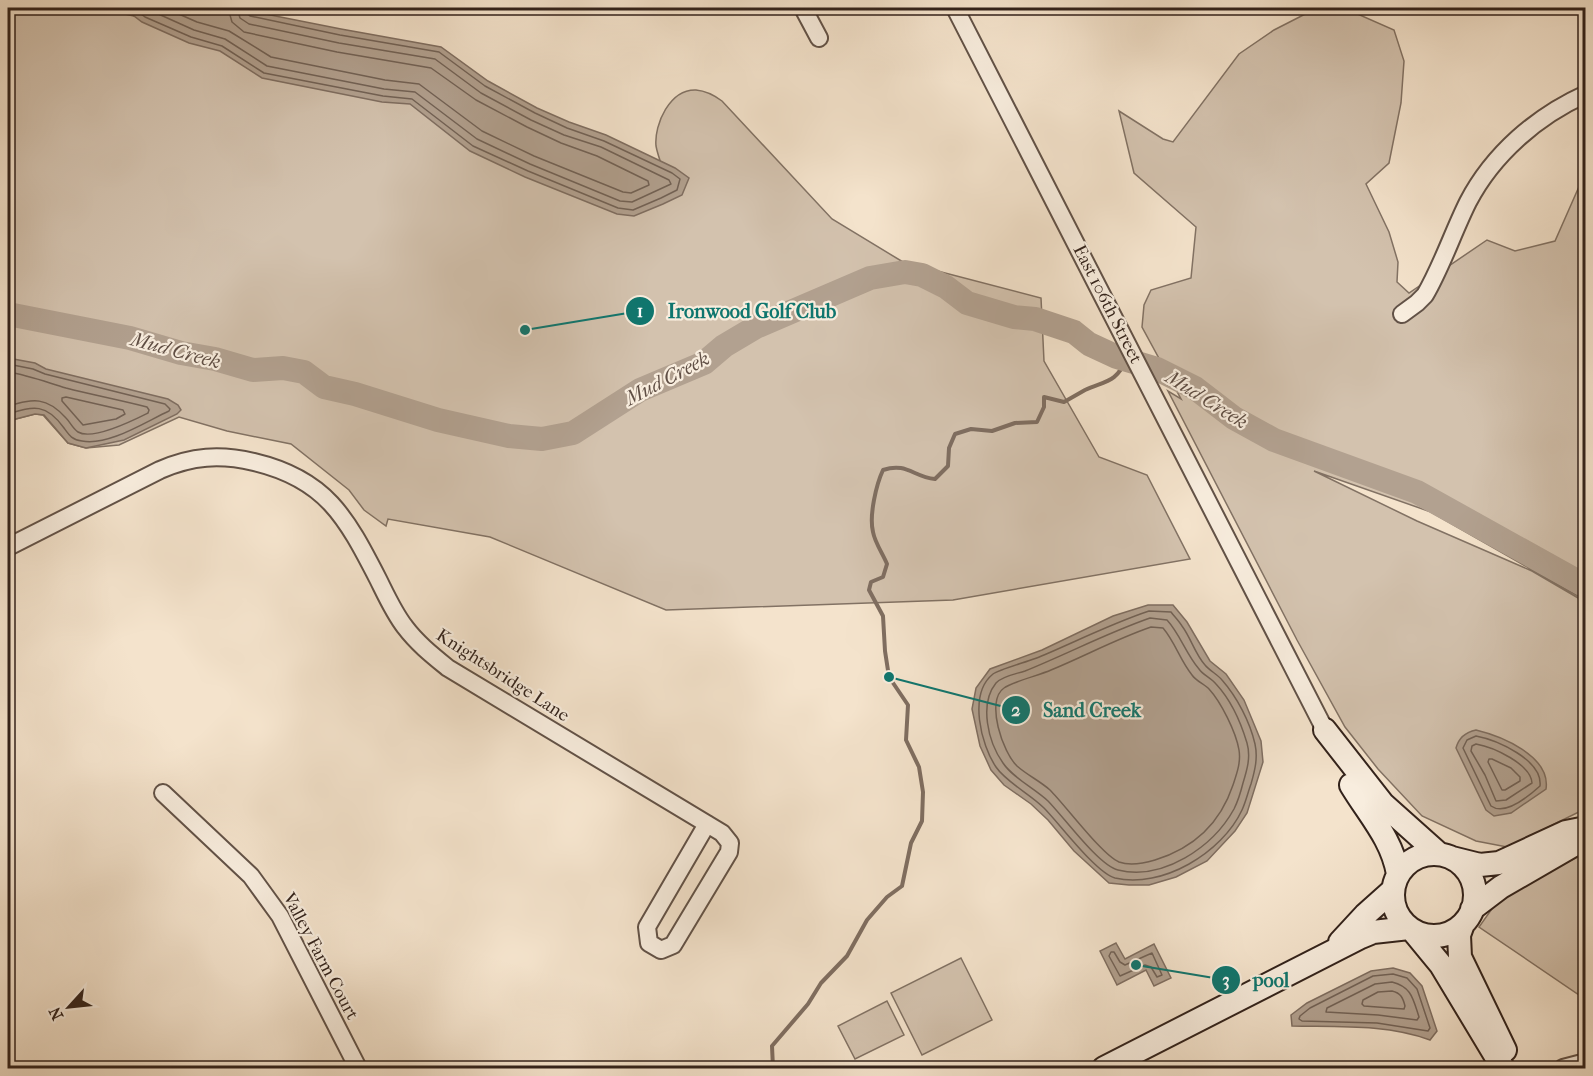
<svg xmlns="http://www.w3.org/2000/svg" width="1593" height="1076" font-family="'IM FELL French Canon',serif">
<style>
.green{fill:#d3c2ae;stroke:#827264;stroke-width:1.5}
.water{fill:#b2a190;stroke:#7f6e61;stroke-width:1.5}
.lines{fill:none;stroke-linecap:round;stroke-linejoin:round}
.shore{stroke:#726256;stroke-width:1.5}
.stream{stroke:#7f6e61;stroke-width:4}
.river{stroke:#b2a190;stroke-width:24}
.street-casing{stroke:#625247;stroke-width:20}
.secondary-casing{stroke:#32221b;stroke-width:26}
.street{stroke:#f8edde;stroke-width:16}
.secondary{stroke:#f8edde;stroke-width:22}
.labels{text-anchor:middle;stroke-width:4.5;stroke-linejoin:round;paint-order:stroke}
.street-label{font-size:18px;fill:#32221b;stroke:#f8edde}
.water-label{font-size:20px;font-style:italic;fill:#5f4e44;stroke:#f8edde}
.leader{fill:none;stroke:#0f766e;stroke-width:2}
.callout-dot{fill:#0f766e;stroke:#f8edde;stroke-width:2}
.mark-label{font-size:18px;text-anchor:middle;font-weight:bold;fill:#fff}
.callout-label{font-size:20px;text-anchor:middle;font-weight:bold;fill:#0f766e;stroke:#f8edde;stroke-width:4.5;stroke-linejoin:round;paint-order:stroke}
</style>
<rect width="100%" height="100%" fill="#f4e3cc"/>
<filter id="stains"><feTurbulence type="fractalNoise" baseFrequency=".00333" numOctaves="4"/><feColorMatrix values="0 0 0 0 .2 0 0 0 0 .09 0 0 0 0 .02 0 0 0 .5 -.17"/></filter>
<radialGradient id="worn" r=".72"><stop offset=".6" stop-color="#630" stop-opacity="0"/><stop offset="1" stop-color="#630" stop-opacity=".3"/></radialGradient>
<path class="green" d="M 8,8 L 98,8 L 451,87 L 666,178 C 663,168 658,157 656,146 C 654,124 670,89 696,90 C 707,91 714,95 722,101 L 832,219 L 903,262 L 1041,298 L 1044,361 L 1099,457 L 1147,475 L 1190,559 L 953,600 L 666,610 L 490,537 L 388,519 L 386,526 L 364,510 L 349,490 L 291,444 L 227,431 L 179,417 L 119,445 L 86,448 L 68,443 L 43,415 L 35,414 L 8,421 Z
M 1317,8 L 1344,8 L 1394,30 L 1404,61 L 1401,103 L 1389,163 L 1366,184 L 1389,232 L 1398,262 L 1397,282 L 1409,293 L 1487,240 L 1515,251 L 1555,241 L 1585,173 L 1585,600 L 1431,512 L 1314,471 L 1417,521 L 1532,571 L 1585,602 L 1585,809 L 1507,847 L 1476,841 L 1422,816 L 1378,769 L 1345,727 L 1297,640 L 1168,391 L 1181,399 L 1142,327 L 1144,305 L 1151,290 L 1191,278 L 1196,227 L 1134,173 L 1119,111 L 1163,139 L 1173,142 L 1239,54 L 1274,30 Z
M 1585,853 L 1585,999 L 1479,927 L 1501,896 Z
M 961,958 L 992,1020 L 922,1055 L 891,993 Z
M 887,1001 L 904,1035 L 855,1059 L 838,1026 Z"/>
<path class="water" d="M 63,8 L 235,8 L 341,29 L 441,47 L 488,81 L 537,108 L 569,122 L 606,135 L 675,168 L 689,178 L 682,195 L 663,204 L 634,216 L 617,214 L 525,177 L 470,151 L 410,104 L 382,102 L 262,78 L 220,51 L 189,43 L 142,22 L 130,13 L 76,10 Z
M 8,358 L 35,363 L 46,369 L 168,399 L 178,405 L 181,410 L 177,414 L 124,440 L 86,448 L 68,443 L 44,415 L 35,414 L 8,421 Z
M 1148,605 L 1173,605 L 1187,622 L 1210,661 L 1226,674 L 1244,700 L 1261,741 L 1263,762 L 1247,813 L 1235,831 L 1207,861 L 1176,877 L 1149,885 L 1129,885 L 1109,883 L 1074,851 L 1048,820 L 1031,804 L 1004,785 L 991,770 L 980,746 L 972,709 L 976,688 L 990,669 L 1042,650 L 1113,616 Z
M 1476,730 C 1501,736 1551,756 1546,789 L 1511,813 L 1494,816 L 1486,810 L 1456,748 C 1459,737 1466,732 1476,730 Z
M 1116,943 L 1125,959 L 1154,944 L 1171,978 L 1154,986 L 1146,970 L 1117,985 L 1100,951 Z
M 1393,968 L 1410,973 L 1422,986 L 1437,1031 L 1430,1040 C 1387,1024 1337,1027 1292,1026 L 1291,1015 L 1307,1003 L 1371,971 Z"/>
<g class="lines">
<path class="shore" d="M 133,8 L 145,17 L 191,37 L 222,46 L 264,73 L 383,96 L 412,99 L 473,146 L 528,171 L 618,208 L 633,210 L 661,198 L 677,190 L 680,179 L 672,173 L 604,141 L 567,128 L 535,113 L 485,86 L 439,52 L 340,35 L 250,16 L 246,13 L 245,8
M 145,8 L 194,30 L 225,39 L 267,66 L 384,89 L 415,92 L 477,139 L 530,164 L 620,201 L 632,202 L 671,184 L 669,180 L 601,147 L 564,135 L 531,120 L 481,93 L 435,59 L 339,43 L 249,24 L 240,18 L 237,8
M 165,8 L 197,22 L 229,31 L 271,57 L 385,80 L 419,84 L 482,131 L 534,156 L 623,192 L 631,193 L 649,185 L 648,181 L 597,156 L 561,143 L 527,127 L 476,100 L 431,68 L 337,52 L 244,32 L 232,22 L 228,8
M 8,364 L 33,369 L 45,374 L 165,404 L 170,409 L 169,411 C 145,422 109,446 82,441 C 72,440 69,435 64,428 C 46,403 34,406 8,414
M 8,372 C 28,375 46,382 66,388 C 93,395 120,400 147,407 L 149,410 L 148,413 C 134,420 93,441 78,432 C 73,429 70,422 66,418 C 46,396 34,399 8,406
M 66,397 L 123,410 L 125,414 L 116,419 L 83,425 L 62,401 L 62,398 Z
M 1149,611 L 1171,612 C 1174,616 1179,621 1182,626 C 1191,638 1195,654 1205,665 C 1210,671 1217,674 1222,680 C 1237,697 1250,722 1255,744 C 1258,758 1255,770 1251,784 C 1248,792 1246,801 1242,810 C 1222,853 1162,889 1115,878 C 1096,873 1059,823 1044,808 C 1030,794 1006,782 996,767 C 981,745 968,694 993,674 C 1000,669 1034,660 1044,655 C 1079,640 1113,623 1149,611 Z
M 1150,618 L 1167,620 C 1180,634 1186,654 1199,669 C 1203,675 1211,678 1216,684 C 1231,700 1241,723 1247,743 C 1251,757 1247,770 1243,783 C 1241,791 1238,801 1234,809 C 1213,847 1163,881 1118,870 C 1099,866 1063,816 1048,801 C 1034,788 1013,778 1003,763 C 988,742 979,704 996,683 C 1002,676 1016,674 1025,671 C 1067,654 1107,633 1150,618 Z
M 1151,627 L 1163,628 C 1175,642 1180,660 1192,675 C 1196,681 1204,684 1209,689 C 1221,702 1236,732 1239,750 C 1241,762 1237,773 1233,785 C 1220,824 1194,848 1155,860 C 1145,863 1130,866 1119,862 C 1102,855 1066,806 1050,790 C 1040,781 1027,775 1017,766 C 1003,753 985,701 1004,688 C 1012,682 1040,675 1051,670 C 1085,656 1116,639 1151,627 Z
M 1476,736 C 1497,740 1543,760 1540,786 C 1529,796 1505,816 1491,806 L 1463,748 L 1467,740 Z
M 1476,744 C 1493,747 1531,764 1532,783 L 1506,800 L 1496,801 L 1485,775 L 1471,751 L 1472,746 Z
M 1489,759 L 1492,759 L 1511,768 L 1520,777 L 1520,781 L 1505,790 L 1502,790 L 1488,762 Z
M 1111,952 L 1114,952 L 1120,962 L 1125,965 L 1152,953 L 1162,975 L 1157,977 L 1151,967 L 1145,965 L 1120,976 L 1109,956 Z
M 1393,974 L 1407,978 L 1417,989 L 1430,1028 L 1428,1031 L 1377,1023 L 1302,1021 L 1299,1019 L 1300,1016 L 1310,1008 L 1373,976 Z
M 1392,982 C 1412,987 1413,999 1419,1017 L 1417,1020 L 1378,1015 L 1326,1012 L 1327,1008 L 1375,984 Z
M 1392,991 C 1401,993 1403,998 1405,1006 L 1404,1009 L 1364,1006 L 1362,1004 L 1363,1000 L 1378,992 Z"/>
<path class="stream" d="M 773,1068 L 772,1046 L 808,1004 L 821,983 L 847,956 L 867,920 L 887,897 L 902,886 L 911,843 L 922,821 L 923,792 L 919,767 L 906,740 L 908,705 L 889,677 L 885,651 L 883,616 L 869,590 L 871,582 L 883,577 L 887,564 C 883,554 875,543 873,532 C 869,516 876,485 883,470 C 907,462 913,477 935,479 L 948,466 L 949,448 L 955,434 L 971,429 L 992,431 L 1015,423 L 1037,422 L 1044,407 L 1044,397 L 1064,402 C 1071,398 1078,394 1085,390 C 1104,381 1117,383 1126,359"/>
<path class="river" d="M 8,314 L 130,338 L 181,353 L 215,359 L 253,370 L 283,368 L 304,372 L 324,387 L 355,394 L 438,420 L 509,436 L 542,439 L 573,433 L 640,390 L 704,363 L 724,346 L 756,327 L 870,278 L 905,272 L 922,275 L 946,287 L 967,303 L 1014,317 L 1035,319 L 1074,332 L 1089,344 L 1117,357 L 1157,369 L 1195,388 L 1234,418 L 1274,440 L 1417,492 L 1586,586"/>
<defs>
<path id="street" d="M 803,8 L 819,38
M 955,8 L 1325,730
M 1402,314 L 1417,303 L 1425,295 C 1442,266 1453,232 1468,202 C 1493,154 1537,116 1586,94
M 8,547 L 160,470 C 192,456 220,454 254,462 C 326,479 346,517 378,579 C 386,595 394,613 405,627 C 417,643 432,655 448,668 L 722,833 L 730,843 L 729,852 L 673,945 L 661,950 L 649,943 L 647,927 L 707,824
M 163,793 L 251,876 L 280,916 L 358,1068
M 1563,1068 L 1586,1062"/>
<path id="secondary" d="M 1325,730 L 1383,804 L 1439,854
M 1351,785 C 1369,815 1392,839 1398,874
M1393 895a41 41 0 1 1 82 0a41 41 0 1 1-82 0Z
M 1452,858 L 1480,865 L 1499,863 L 1566,832 L 1586,828
M 1472,909 L 1501,887 L 1572,846 L 1586,833
M 1463,924 L 1459,935 L 1460,957 L 1505,1050
M 1413,931 L 1441,965 L 1503,1068
M 1340,942 L 1365,915 L 1393,890
M 1104,1068 L 1361,937 L 1373,932 L 1409,928"/>
</defs>
<use href="#street" class="street-casing"/>
<use href="#secondary" class="secondary-casing"/>
<use href="#street" class="street"/>
<use href="#secondary" class="secondary"/>
</g>
<g class="labels">
<g class="street-label">
<text transform="translate(1108 304) rotate(63)" y="6">East 106th Street</text>
<text transform="translate(503 675) rotate(33)" y="6">Knightsbridge Lane</text>
<text transform="translate(321 956) rotate(62)" y="6">Valley Farm Court</text>
</g>
<g class="water-label">
<text transform="translate(176 350) rotate(15)" y="7">Mud Creek</text>
<text transform="translate(667 378) rotate(-28)" y="7">Mud Creek</text>
<text transform="translate(1207 399) rotate(32)" y="7">Mud Creek</text>
</g>
</g>
<path class="leader" d="M525 330L640 311M889 677L1016 710M1136 965L1226 980"/>
<g class="callout-dot">
<circle cx="525" cy="330" r="6"/>
<circle cx="889" cy="677" r="6"/>
<circle cx="1136" cy="965" r="6"/>
<circle cx="640" cy="311" r="15"/>
<circle cx="1016" cy="710" r="15"/>
<circle cx="1226" cy="980" r="15"/>
</g>
<g class="mark-label">
<text x="640" y="317">1</text>
<text x="1016" y="716">2</text>
<text x="1226" y="986">3</text>
</g>
<g class="callout-label">
<text x="752" y="318">Ironwood Golf Club</text>
<text x="1092" y="717">Sand Creek</text>
<text x="1271" y="987">pool</text>
</g>
<rect width="1593" height="1076" fill="none" stroke="#f4e3cc" stroke-width="30"/>
<rect x="9" y="9" width="1575" height="1058" fill="none" stroke="#32221b" stroke-width="3"/>
<rect x="15" y="15" width="1563" height="1046" fill="none" stroke="#32221b" stroke-width="1.5"/>
<g transform="translate(69 1007) rotate(243)" stroke="#f8edde" stroke-width="4.5" paint-order="stroke">
<path d="M0-4.5L10 22L0 15L-10 22Z" fill="#32221b"/>
<text y="-9" font-size="16" font-weight="bold" text-anchor="middle" fill="#32221b">N</text>
</g>
<rect width="100%" height="100%" filter="url(#stains)"/>
<rect width="100%" height="100%" fill="url(#worn)"/>
</svg>
